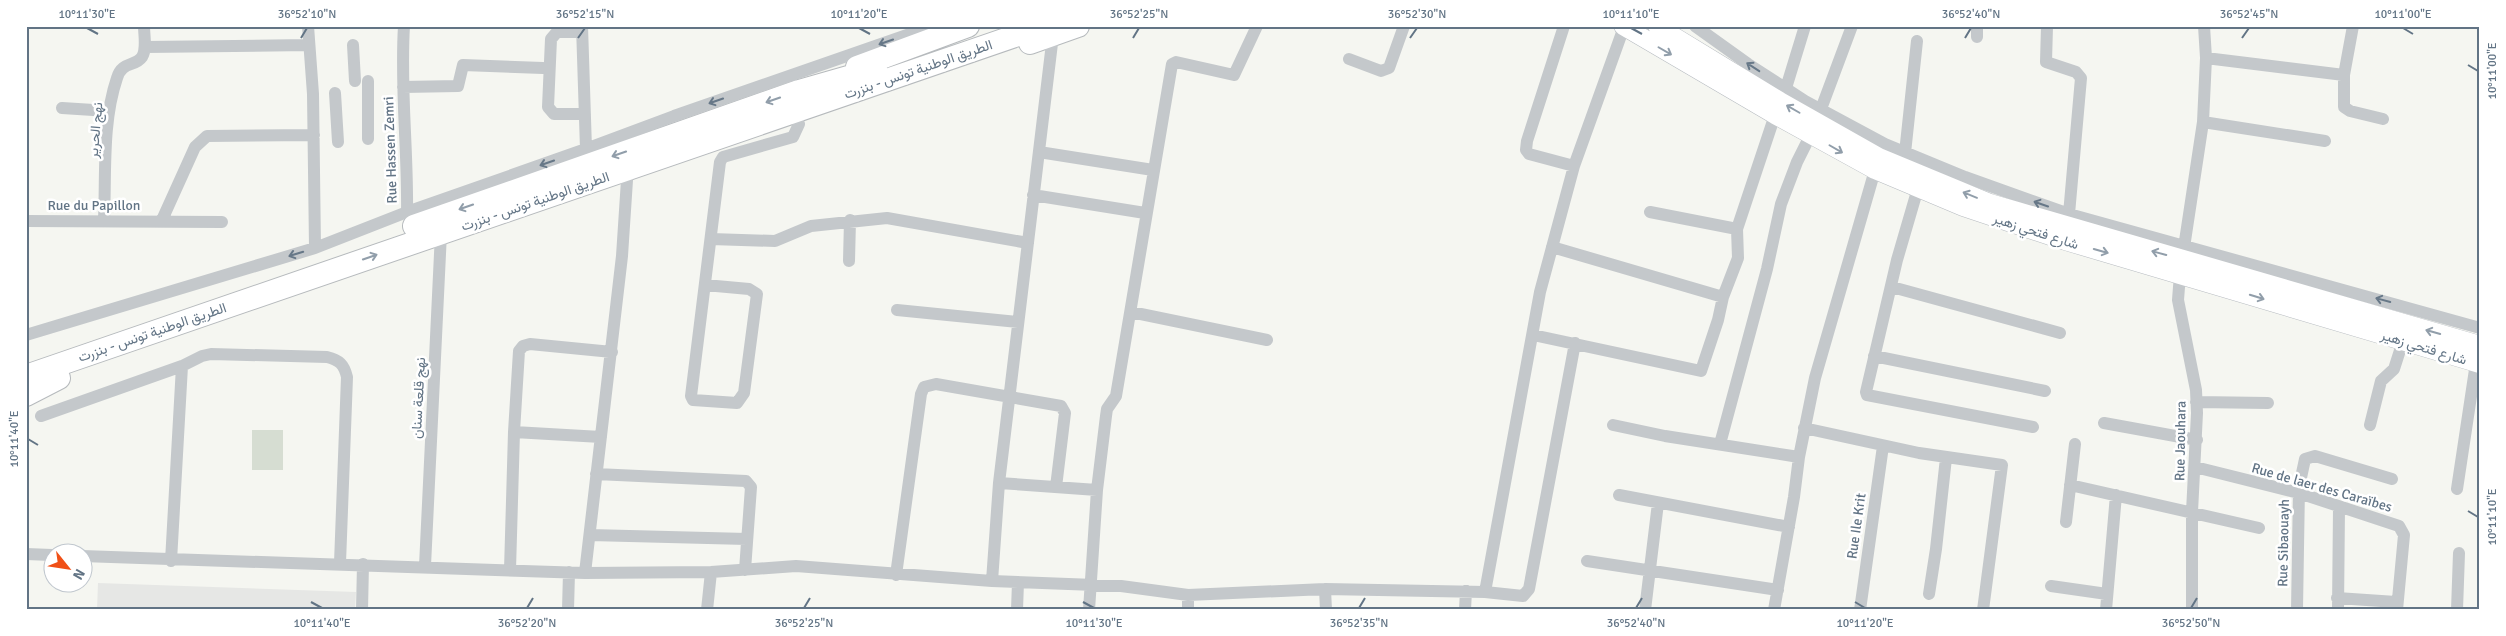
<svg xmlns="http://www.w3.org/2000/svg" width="2506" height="636" font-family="Signika,Vazirmatn,sans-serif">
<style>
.built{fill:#e6e7e5}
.green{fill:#d6ddd2}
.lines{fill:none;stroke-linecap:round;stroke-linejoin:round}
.secondary-casing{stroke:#b6bbc0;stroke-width:19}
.highway-casing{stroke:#b6babd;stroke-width:24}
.street{stroke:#c4c8cb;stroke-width:12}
.secondary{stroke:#fff;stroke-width:18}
.highway{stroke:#fff;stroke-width:22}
.oneway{stroke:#677888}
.oneway2{stroke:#919eaa}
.ticks{fill:none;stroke:#627485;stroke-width:2}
.labels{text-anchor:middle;stroke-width:5;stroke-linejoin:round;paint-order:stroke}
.street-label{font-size:14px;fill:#627485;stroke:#fff}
.neatline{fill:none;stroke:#627485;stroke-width:2}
.ticks-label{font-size:12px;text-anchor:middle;fill:#627485}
</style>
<rect width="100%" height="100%" fill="#f5f6f1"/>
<path class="built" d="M 98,583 L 356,592 L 355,610 L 97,610 Z"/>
<path class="green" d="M 252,430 L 283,430 L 283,470 L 252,470 Z"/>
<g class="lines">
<defs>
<path id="secondary" d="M 1623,26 L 1775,115 L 1875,170 L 1963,207 L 2065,241 L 2480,364
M 1657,26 L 1780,101 L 1879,157 L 1990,203 L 2480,345"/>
<path id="highway" d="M 1030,43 L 1078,26
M 857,67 L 968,26
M 414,226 L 799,91 L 876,69
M 26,376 L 1044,26
M 26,395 L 59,378"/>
</defs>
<use href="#secondary" class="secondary-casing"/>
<use href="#highway" class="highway-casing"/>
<path class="street" d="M 308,26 L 313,94 L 315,248
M 404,26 C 400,88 408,150 407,212
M 582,26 L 586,149
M 1564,26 L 1527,141 L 1526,150 L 1529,154 L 1574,166
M 1695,26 L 1748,64 L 1805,101 L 1885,144 L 1965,177 L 2069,214 L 2480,328
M 2047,26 L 2046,62 L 2076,72 L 2081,78 L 2069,214
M 2353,26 L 2344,75 L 2344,107 L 2350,111 L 2383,119
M 582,32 L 557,32 L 551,39 L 548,107 L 554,114 L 585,114
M 1977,37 L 1977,26
M 353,45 L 355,81
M 145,47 L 309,45
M 2206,58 L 2344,75
M 1349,59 L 1381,71 L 1389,68 L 1404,26
M 368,81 L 368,139
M 403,87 L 458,86 L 463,65 L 543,68
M 1786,88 L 1805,26
M 335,93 L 338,142
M 62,108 L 109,111
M 1821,109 L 1852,26
M 2203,122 L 2325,141
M 1039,152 L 1153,170
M 1905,153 L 1917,41
M 1918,188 L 1897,260 L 1866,392 L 1867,395 L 2033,427
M 1033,195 L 1145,213
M 1650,212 L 1737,229
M 104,220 C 106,174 102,122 117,78 C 122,61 135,67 142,57 C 147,49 144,35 144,26
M 162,220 L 195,147 L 207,136 L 314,135
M 26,221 L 222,222
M 711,239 L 775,241 L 811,226 L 887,218 L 1028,243
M 1552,247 L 1723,297
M 849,261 L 850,220
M 705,285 L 749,289 L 757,294 L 744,393 L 737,403 L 693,400 L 691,396 L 720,162 L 723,157 L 793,137 L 799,124
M 1892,287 L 2060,333
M 897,310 L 1018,322
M 1131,312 L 1267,340
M 26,335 L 315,248 L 407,212 L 586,149 L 674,116 L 933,26
M 1533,335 L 1701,371 L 1718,320 L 1723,297 L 1738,258 L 1737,229 L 1775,115
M 1874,356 L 2045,391
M 2196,402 L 2268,403
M 41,416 L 182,366 L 202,356 L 211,354 L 327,357 C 339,360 344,364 347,377 L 340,563
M 2104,423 L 2197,440
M 1613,425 L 1665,436 L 1799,457
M 2370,425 L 2381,381 L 2394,369 L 2403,341
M 1804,428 L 1919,453 L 2002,465 L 1983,610
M 514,432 L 601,437
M 1720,444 L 1767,269 L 1781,204 L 1797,162 L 1811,134
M 2195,467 L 2299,493 L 2399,526 L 2404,535 L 2397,610
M 596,474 L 746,481 L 751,487 L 745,570
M 999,483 L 1097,490
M 2070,485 L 2259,528
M 2457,489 L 2476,363
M 1619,495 L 1789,527
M 2066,522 L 2075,444
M 590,535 L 747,539
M 26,554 L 52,555
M 82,556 L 585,573 L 711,572 L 796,566 L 992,581 L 1121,586 L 1188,595 L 1325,589 L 1485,592 L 1540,292 L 1574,166 L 1624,27
M 171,561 L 182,366
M 1587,561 L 1778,590
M 425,566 L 441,233
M 510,570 L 514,432 L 519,351 L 523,346 L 530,344 L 612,352
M 585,573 L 622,256 L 627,180
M 896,575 L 921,394 L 924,387 L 936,384 L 1061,406 L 1065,413 L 1056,487
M 992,581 L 999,483 L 1053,35
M 2051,586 L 2107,594
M 1325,589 L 1326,610
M 1485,592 L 1523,596 L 1529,589 L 1575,343
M 1929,594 L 1936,549 L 1946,458
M 1188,595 L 1188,610
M 2337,598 L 2396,602
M 362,610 L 363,564
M 568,610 L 569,572
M 707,610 L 711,572
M 1017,610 L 1018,582
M 1089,610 L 1097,490 L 1106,416 L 1107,409 L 1116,396 L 1172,64 L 1176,62 L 1234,75 L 1257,26
M 1465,610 L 1466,591
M 1645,610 L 1658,503
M 1774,610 L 1794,497 L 1799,457 L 1815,378 L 1875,170
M 1860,610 L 1883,446
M 2106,610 L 2116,495
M 2192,610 L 2192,512 L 2197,413 L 2196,390 L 2178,300 L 2180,274 L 2203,122 L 2206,58 L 2204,26
M 2297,610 L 2299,487 L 2305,459 L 2315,456 L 2392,479
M 2338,610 L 2339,508
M 2457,610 L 2459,553"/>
<use href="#secondary" class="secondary"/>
<use href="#highway" class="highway"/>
</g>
<defs><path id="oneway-shaft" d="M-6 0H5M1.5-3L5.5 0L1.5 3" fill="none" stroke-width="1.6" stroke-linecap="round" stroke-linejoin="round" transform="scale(1.25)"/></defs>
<g class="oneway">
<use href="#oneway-shaft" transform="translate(886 42) rotate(161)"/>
<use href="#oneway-shaft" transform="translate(1753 67) rotate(-147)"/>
<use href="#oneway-shaft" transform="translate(716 101) rotate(161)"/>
<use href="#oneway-shaft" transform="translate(547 163) rotate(161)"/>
<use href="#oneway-shaft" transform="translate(2041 204) rotate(-161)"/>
<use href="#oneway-shaft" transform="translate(296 254) rotate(163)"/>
<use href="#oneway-shaft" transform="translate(2383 300) rotate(-165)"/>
</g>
<g class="oneway2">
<use href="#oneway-shaft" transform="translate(1665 51) rotate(30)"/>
<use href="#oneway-shaft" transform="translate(773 100) rotate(161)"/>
<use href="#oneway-shaft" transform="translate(1793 109) rotate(-150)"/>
<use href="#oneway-shaft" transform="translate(1836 149) rotate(30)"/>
<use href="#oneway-shaft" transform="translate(619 154) rotate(161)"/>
<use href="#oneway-shaft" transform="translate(1970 195) rotate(-158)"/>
<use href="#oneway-shaft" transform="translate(466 207) rotate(161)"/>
<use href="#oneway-shaft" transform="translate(2101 251) rotate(16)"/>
<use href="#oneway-shaft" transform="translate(2159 253) rotate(-165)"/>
<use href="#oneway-shaft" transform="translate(370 257) rotate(-19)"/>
<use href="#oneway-shaft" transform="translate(2257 297) rotate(17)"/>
<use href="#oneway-shaft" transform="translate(2433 332) rotate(-164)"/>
</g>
<path class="ticks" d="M 87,28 L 98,34M 859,28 L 870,34M 1631,28 L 1642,34M 2403,28 L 2413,34M 301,38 L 307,28M 578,38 L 585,28M 1133,38 L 1139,28M 1410,38 L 1417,28M 1965,38 L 1971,28M 2242,38 L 2249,28M 2468,65 L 2478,71M 28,439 L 38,445M 2468,511 L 2478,517M 311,602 L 322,608M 1083,602 L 1094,608M 1855,602 L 1865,608M 527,608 L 533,598M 804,608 L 810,598M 1359,608 L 1365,598M 1636,608 L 1642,598M 2191,608 L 2197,598"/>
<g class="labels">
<g class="street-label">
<text transform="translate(918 69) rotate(-19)" y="5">الطريق الوطنية تونس - بنزرت</text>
<text transform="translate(95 130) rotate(-85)" y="5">نهج الحرير</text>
<text transform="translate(390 150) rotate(-92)" y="5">Rue Hassen Zemri</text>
<text transform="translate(535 201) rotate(-19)" y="5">الطريق الوطنية تونس - بنزرت</text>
<text x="94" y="210">Rue du Papillon</text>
<text transform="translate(2036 231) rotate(18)" y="5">شارع فتحي زهير</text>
<text transform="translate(152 332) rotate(-19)" y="5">الطريق الوطنية تونس - بنزرت</text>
<text transform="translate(2424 347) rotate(17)" y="5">شارع فتحي زهير</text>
<text transform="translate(418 398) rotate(-87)" y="5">نهج قلعة سنان</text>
<text transform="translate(2180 441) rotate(-89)" y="5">Rue Jaouhara</text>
<text transform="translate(2322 487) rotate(16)" y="5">Rue de laer des Caraïbes</text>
<text transform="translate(1856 526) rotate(-82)" y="5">Rue Ile Krit</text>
<text transform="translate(2283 543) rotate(-89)" y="5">Rue Sibaouayh</text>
</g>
</g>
<rect width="2506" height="636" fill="none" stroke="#ffffff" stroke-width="55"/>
<g transform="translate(68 568) rotate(120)"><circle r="24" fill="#ffffff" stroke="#c0c7ce"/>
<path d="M0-4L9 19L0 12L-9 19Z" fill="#f05017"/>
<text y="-8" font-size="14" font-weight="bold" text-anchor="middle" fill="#627485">N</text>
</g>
<rect x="28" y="28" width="2450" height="580" class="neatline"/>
<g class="ticks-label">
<text x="87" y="18">10°11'30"E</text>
<text x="307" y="18">36°52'10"N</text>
<text x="585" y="18">36°52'15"N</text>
<text x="859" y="18">10°11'20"E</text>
<text x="1139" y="18">36°52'25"N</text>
<text x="1417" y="18">36°52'30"N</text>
<text x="1631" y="18">10°11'10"E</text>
<text x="1971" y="18">36°52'40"N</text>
<text x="2249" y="18">36°52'45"N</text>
<text x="2403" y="18">10°11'00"E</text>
<text transform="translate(2492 71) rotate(-90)" y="4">10°11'00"E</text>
<text transform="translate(14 439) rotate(-90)" y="4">10°11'40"E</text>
<text transform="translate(2492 517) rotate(-90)" y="4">10°11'10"E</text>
<text x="322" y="627">10°11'40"E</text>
<text x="527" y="627">36°52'20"N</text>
<text x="804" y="627">36°52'25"N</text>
<text x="1094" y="627">10°11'30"E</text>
<text x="1359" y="627">36°52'35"N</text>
<text x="1636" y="627">36°52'40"N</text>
<text x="1865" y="627">10°11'20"E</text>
<text x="2191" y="627">36°52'50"N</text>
</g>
</svg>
